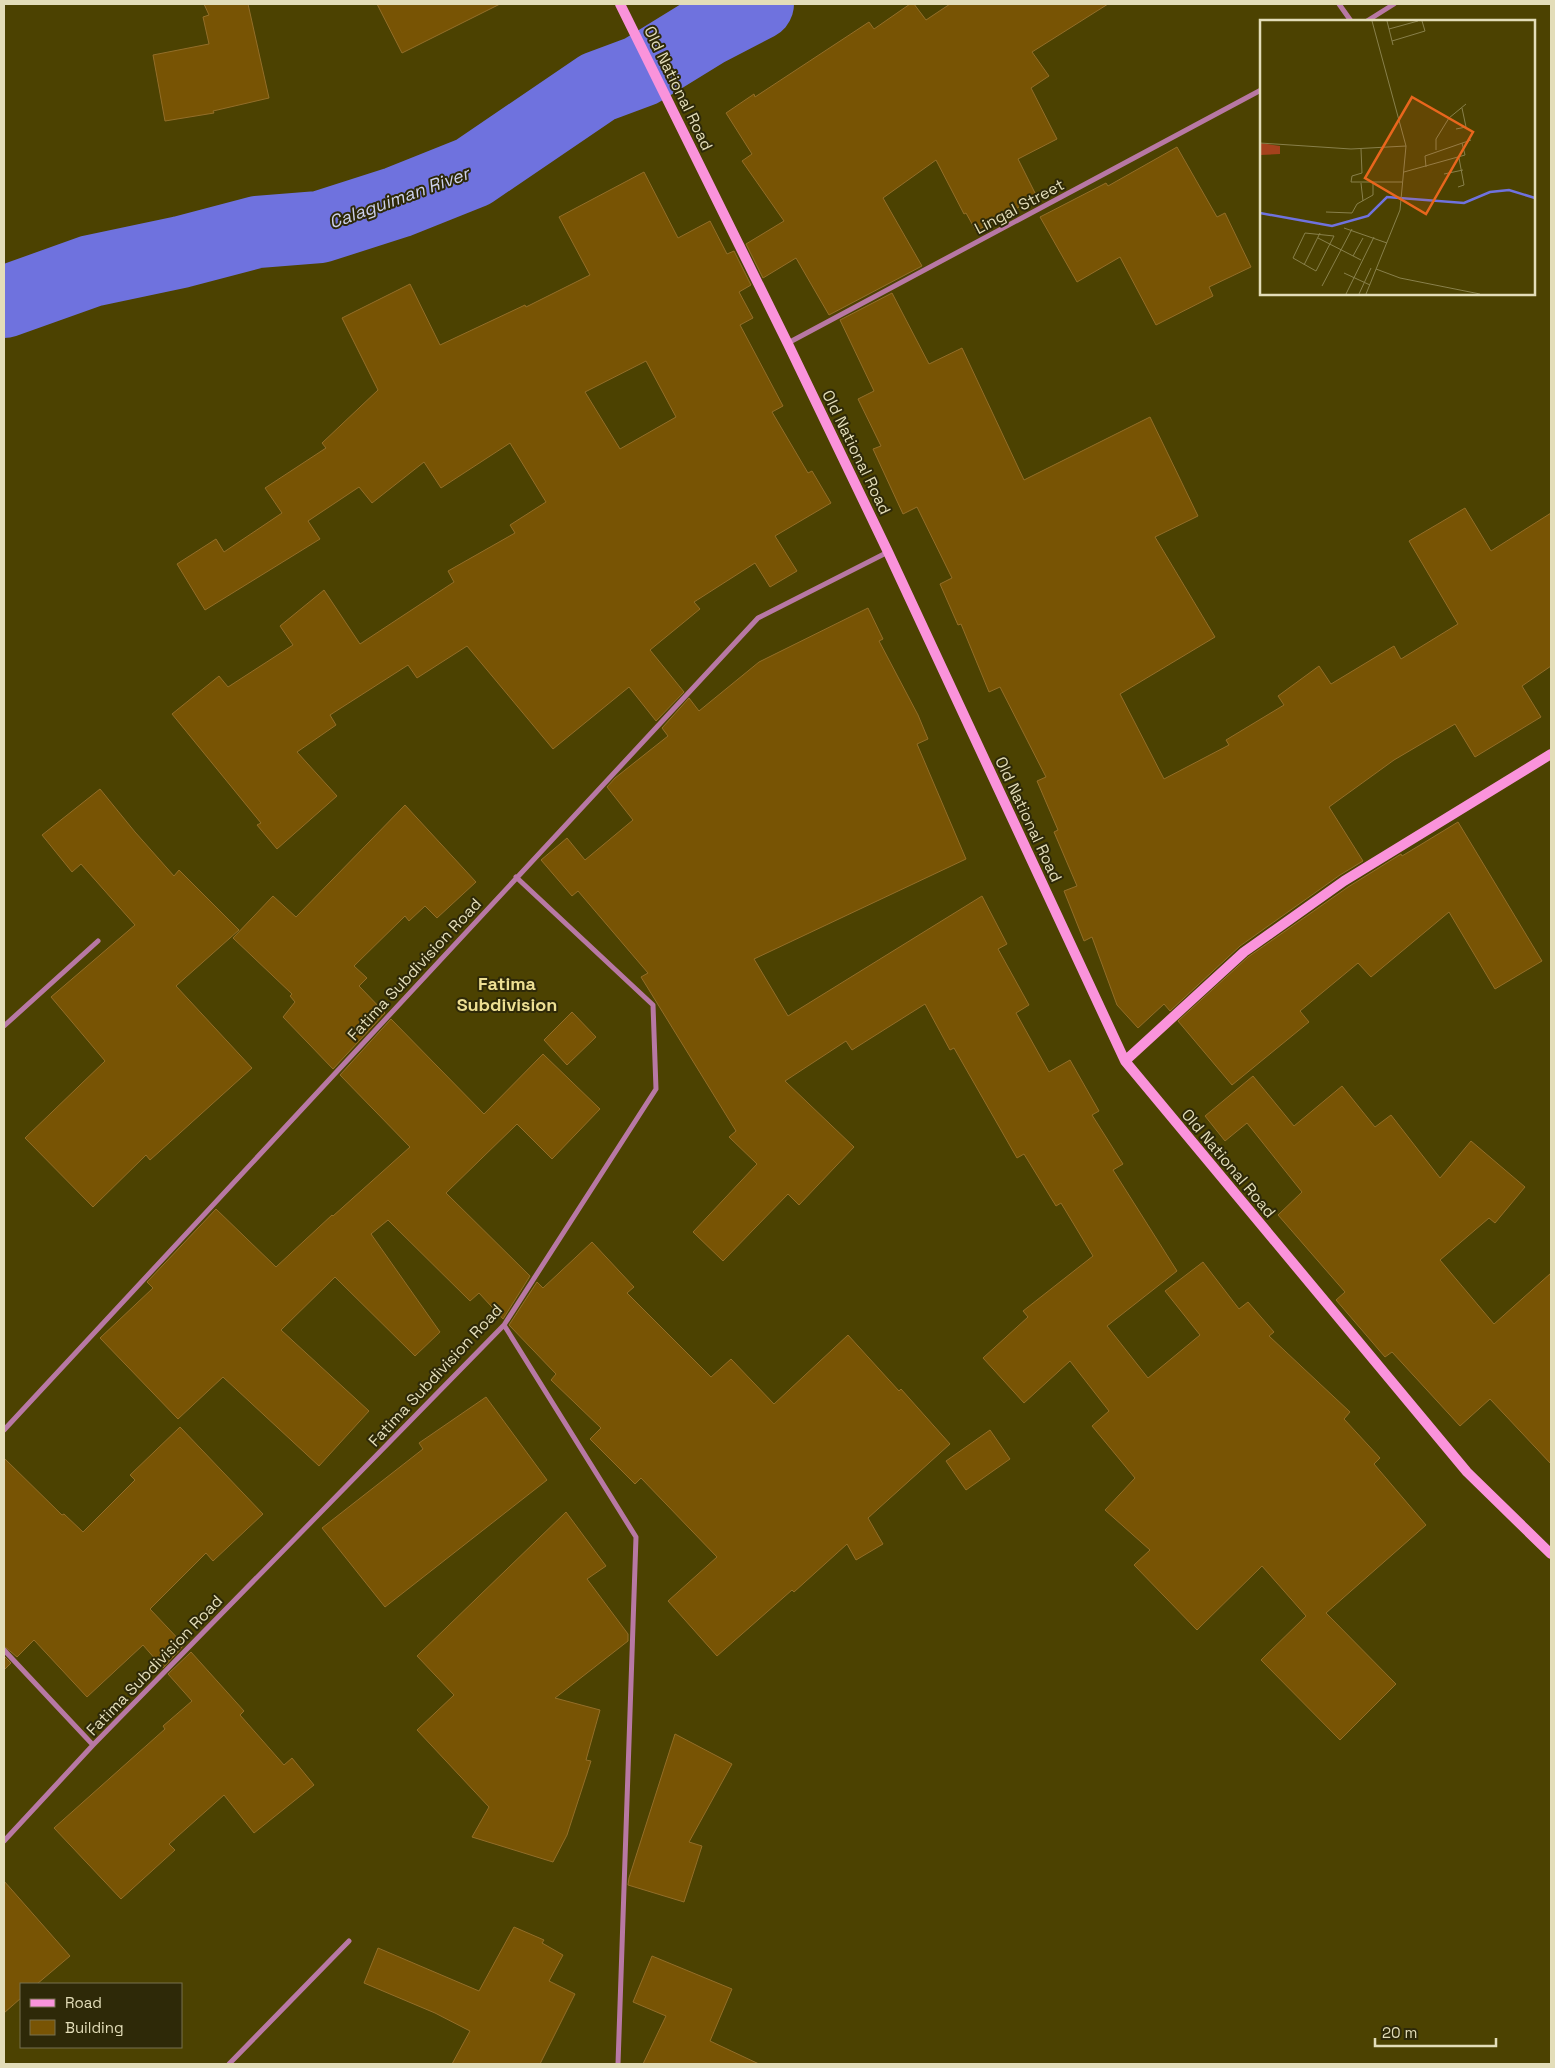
<svg xmlns="http://www.w3.org/2000/svg" width="1555" height="2068" font-family="'Space Grotesk',sans-serif">
<style>
.lines{fill:none;stroke-linecap:round;stroke-linejoin:round}
.river{stroke:#6f72de;stroke-width:72}
.building{fill:#785404;stroke:#936e29;fill-rule:evenodd}
.street{stroke:#b878a4;stroke-width:5}
.secondary{stroke:#fa93db;stroke-width:10}
.labels{text-anchor:middle;stroke-width:4;stroke-linejoin:round;paint-order:stroke}
.street-label{font-size:16px;fill:#e3ddb9;stroke:#2e2908}
.water-label{font-size:18px;font-style:italic;fill:#cdd1ec;stroke:#2e2908}
.neighbourhood-label{font-size:18px;font-weight:bold;fill:#eddf93;stroke:#2e2908}
.inset-river{fill:none;stroke:#6f72de;stroke-width:2.5}
.inset-road{fill:none;stroke:#88804b;stroke-width:1}
.view{fill:#e8661d;fill-opacity:0.15;stroke:#e8661d;stroke-width:2.5}
.inset-edge{fill:none;stroke:#e3ddb9;stroke-width:2.5}
</style>
<rect width="100%" height="100%" fill="#4c4201"/>
<g class="lines">
<path class="river" d="M 4,302 L 91,271 L 181,252 L 257,232 L 320,227 L 398,202 L 473,172 L 598,87 L 641,71 L 706,31 L 758,4"/>
</g>
<path class="building" d="M 204,4 L 248,4 L 269,98 L 213,111 L 214,113 L 165,121 L 153,55 L 209,44 L 203,17 L 209,15 Z
M 377,4 L 500,4 L 402,53 Z
M 910,4 L 914,4 L 926,20 L 950,4 L 1108,4 L 1032,52 L 1049,76 L 1031,88 L 1057,139 L 1018,159 L 1037,197 L 976,231 L 966,213 L 964,214 L 936,160 L 883,198 L 922,266 L 829,315 L 796,258 L 763,278 L 746,244 L 784,221 L 742,161 L 752,154 L 726,113 L 754,94 L 755,97 L 869,22 L 874,29 Z
M 1177,147 L 1217,217 L 1225,213 L 1251,267 L 1209,287 L 1213,296 L 1156,325 L 1120,257 L 1077,282 L 1040,217 L 1106,183 L 1108,186 Z
M 644,172 L 678,238 L 710,221 L 727,254 L 734,251 L 751,285 L 739,292 L 753,318 L 740,325 L 783,406 L 772,412 L 808,473 L 812,471 L 831,503 L 775,536 L 797,571 L 770,587 L 755,563 L 694,602 L 700,609 L 650,650 L 684,692 L 656,721 L 629,687 L 553,749 L 467,646 L 417,678 L 408,665 L 330,715 L 336,725 L 297,752 L 337,796 L 277,849 L 257,825 L 261,823 L 172,714 L 219,676 L 228,687 L 293,645 L 280,626 L 324,590 L 360,644 L 454,582 L 448,571 L 515,533 L 510,525 L 546,502 L 510,443 L 441,488 L 424,462 L 372,503 L 359,487 L 308,521 L 320,539 L 205,610 L 177,564 L 216,539 L 224,552 L 282,513 L 265,488 L 326,448 L 322,443 L 378,390 L 342,318 L 410,284 L 440,345 L 525,305 L 526,307 L 590,275 L 559,217 ZM 646,361 L 676,417 L 620,449 L 585,392 Z
M 892,293 L 929,364 L 962,348 L 1024,480 L 1150,417 L 1198,516 L 1155,537 L 1215,637 L 1120,694 L 1164,779 L 1229,745 L 1226,740 L 1284,705 L 1278,696 L 1319,666 L 1331,684 L 1394,646 L 1401,659 L 1458,624 L 1409,541 L 1465,508 L 1491,551 L 1551,513 L 1551,666 L 1522,686 L 1541,717 L 1475,757 L 1455,724 L 1394,760 L 1329,807 L 1363,861 L 1340,875 L 1240,946 L 1170,1011 L 1164,1004 L 1138,1028 L 1117,1005 L 1092,937 L 1084,941 L 1064,891 L 1077,886 L 1054,832 L 1058,830 L 1037,781 L 1046,777 L 1000,687 L 989,692 L 961,624 L 958,625 L 940,584 L 952,578 L 917,507 L 903,514 L 873,449 L 881,446 L 858,399 L 874,391 L 840,320 Z
M 868,608 L 883,639 L 879,641 L 918,715 L 928,739 L 917,744 L 966,859 L 754,959 L 788,1016 L 982,896 L 1007,944 L 998,949 L 1029,1005 L 1016,1013 L 1049,1072 L 1070,1060 L 1099,1111 L 1092,1115 L 1123,1164 L 1113,1170 L 1177,1271 L 1107,1326 L 1148,1378 L 1200,1335 L 1165,1291 L 1203,1262 L 1239,1309 L 1248,1302 L 1274,1332 L 1269,1336 L 1350,1412 L 1344,1419 L 1380,1458 L 1374,1464 L 1426,1525 L 1326,1613 L 1396,1684 L 1340,1740 L 1261,1660 L 1306,1616 L 1262,1566 L 1197,1630 L 1134,1565 L 1150,1550 L 1105,1510 L 1135,1478 L 1092,1426 L 1109,1411 L 1070,1361 L 1024,1403 L 983,1358 L 1028,1317 L 1023,1311 L 1093,1256 L 1061,1203 L 1056,1206 L 1024,1154 L 1017,1158 L 954,1048 L 950,1050 L 925,1004 L 852,1050 L 846,1041 L 785,1081 L 854,1147 L 799,1205 L 788,1194 L 723,1261 L 693,1232 L 757,1164 L 729,1137 L 736,1131 L 641,977 L 648,973 L 578,891 L 572,896 L 541,860 L 567,838 L 585,860 L 633,820 L 607,787 L 615,778 L 668,736 L 662,728 L 689,698 L 699,711 L 759,662 Z
M 100,789 L 135,832 L 174,876 L 179,870 L 239,930 L 176,986 L 252,1068 L 150,1160 L 146,1155 L 93,1207 L 25,1138 L 105,1061 L 51,997 L 135,925 L 81,864 L 72,872 L 42,835 Z
M 405,805 L 476,882 L 437,918 L 425,906 L 409,921 L 405,916 L 354,966 L 367,978 L 359,986 L 385,1013 L 333,1069 L 283,1017 L 295,1002 L 290,996 L 292,994 L 233,938 L 273,896 L 296,917 Z
M 1458,822 L 1542,961 L 1495,989 L 1449,912 L 1371,977 L 1358,963 L 1300,1011 L 1309,1022 L 1232,1085 L 1178,1021 L 1248,957 L 1348,887 L 1401,854 L 1402,856 Z
M 572,1012 L 596,1037 L 567,1065 L 544,1040 Z
M 391,1019 L 484,1114 L 543,1054 L 600,1109 L 552,1159 L 517,1124 L 446,1193 L 530,1276 L 503,1319 L 479,1293 L 470,1301 L 388,1220 L 371,1234 L 440,1332 L 415,1356 L 335,1277 L 281,1330 L 369,1411 L 319,1466 L 223,1377 L 178,1419 L 100,1338 L 153,1288 L 147,1282 L 216,1209 L 276,1267 L 332,1215 L 333,1216 L 410,1147 L 340,1075 Z
M 1253,1076 L 1294,1126 L 1342,1086 L 1375,1127 L 1391,1115 L 1440,1178 L 1471,1141 L 1525,1187 L 1495,1223 L 1489,1218 L 1440,1260 L 1494,1324 L 1551,1273 L 1551,1464 L 1490,1399 L 1460,1426 L 1392,1352 L 1385,1357 L 1336,1300 L 1345,1292 L 1278,1215 L 1302,1192 L 1247,1123 L 1225,1141 L 1205,1116 Z
M 592,1242 L 634,1287 L 627,1293 L 711,1377 L 731,1359 L 774,1404 L 848,1335 L 899,1391 L 901,1389 L 950,1444 L 868,1518 L 883,1544 L 856,1560 L 847,1544 L 794,1592 L 792,1590 L 717,1656 L 668,1601 L 717,1557 L 641,1478 L 635,1484 L 590,1439 L 601,1428 L 551,1380 L 556,1374 L 509,1325 L 537,1282 L 543,1288 Z
M 486,1397 L 547,1480 L 385,1607 L 322,1528 L 423,1449 L 419,1443 Z
M 180,1427 L 263,1514 L 213,1561 L 206,1553 L 150,1609 L 184,1645 L 163,1668 L 143,1645 L 87,1697 L 34,1640 L 17,1657 L 4,1646 L 4,1458 L 62,1515 L 64,1514 L 83,1532 L 135,1480 L 130,1475 Z
M 990,1430 L 1010,1459 L 966,1490 L 946,1461 Z
M 566,1512 L 606,1566 L 587,1579 L 628,1634 L 628,1641 L 555,1698 L 600,1710 L 586,1760 L 591,1761 L 567,1835 L 553,1862 L 472,1837 L 489,1807 L 417,1730 L 454,1695 L 417,1656 Z
M 191,1652 L 244,1711 L 240,1715 L 284,1765 L 292,1758 L 314,1785 L 254,1833 L 224,1795 L 169,1844 L 175,1850 L 121,1899 L 54,1828 L 165,1729 L 163,1726 L 192,1701 L 168,1674 Z
M 4,1656 L 11,1663 L 4,1670 Z
M 675,1734 L 732,1764 L 689,1842 L 702,1846 L 684,1902 L 628,1885 L 629,1878 Z
M 4,1881 L 70,1956 L 37,1984 L 21,1984 L 21,1998 L 4,2013 Z
M 514,1927 L 544,1940 L 542,1943 L 563,1955 L 549,1981 L 575,1994 L 540,2064 L 452,2064 L 470,2031 L 435,2013 L 364,1983 L 378,1948 L 479,1991 Z
M 652,1956 L 732,1989 L 710,2041 L 759,2064 L 643,2064 L 666,2016 L 633,2002 Z"/>
<g class="lines">
<path class="street" d="M 1339,4 L 1351,21
M 1367,21 L 1394,4
M 788,343 L 1261,90
M 4,1026 L 98,941
M 504,1325 L 636,1537 L 618,2064
M 4,1430 L 758,618 L 888,552
M 4,1650 L 93,1745
M 4,1841 L 93,1745 L 504,1325 L 656,1089 L 653,1005 L 516,877
M 229,2064 L 349,1941"/>
<path class="secondary" d="M 620,4 L 788,344 L 888,552 L 1125,1061 L 1467,1472 L 1551,1554
M 1125,1061 L 1244,952 L 1344,881 L 1551,754"/>
</g>
<g class="labels">
<g class="street-label">
<text transform="translate(679 88) rotate(64)" y="6">Old National Road</text>
<text transform="translate(1019 206) rotate(-28)" y="6">Lingal Street</text>
<text transform="translate(857 452) rotate(64)" y="6">Old National Road</text>
<text transform="translate(1029 819) rotate(65)" y="6">Old National Road</text>
<text transform="translate(414 969) rotate(-47)" y="6">Fatima Subdivision Road</text>
<text transform="translate(1229 1163) rotate(50)" y="6">Old National Road</text>
<text transform="translate(435 1375) rotate(-47)" y="6">Fatima Subdivision Road</text>
<text transform="translate(154 1665) rotate(-46)" y="6">Fatima Subdivision Road</text>
</g>
<g class="water-label">
<text transform="translate(399 198) rotate(-20)" y="6">Calaguiman River</text>
</g>
<g class="neighbourhood-label">
<text x="507" y="990">Fatima<tspan x="507" dy="21">Subdivision</tspan></text>
</g>
</g>
<g transform="translate(1260 20)">
<rect width="275" height="275" fill="#4c4201"/>
<path d="M 0,123 L 20,126 L 20,134 L 0,135 Z" fill="#a5421d"/>
<path class="inset-river" d="M 0,193 L 72,206 L 108,196 L 127,177 L 204,183 L 230,172 L 249,170 L 275,178"/>
<path class="inset-road" d="M 127,1 L 133,25M 129,9 L 158,1M 132,21 L 165,11 L 162,1M 196,109 L 206,107 L 202,88M 0,123 L 91,129 L 146,126M 101,129 L 102,153 L 92,156 L 91,162 L 142,162M 176,130 L 176,119 L 189,98 L 206,84M 166,147 L 165,136 L 211,120M 144,152 L 205,135 L 202,123M 184,154 L 203,150M 101,163 L 103,181M 198,167 L 204,165 L 199,138M 66,192 L 92,193 L 97,184 L 113,175 L 113,162M 84,208 L 127,223M 45,213 L 74,216 L 56,251 L 33,238 ZM 58,218 L 101,240M 93,236 L 103,218M 44,245 L 60,213M 116,249 L 140,258 L 220,274M 84,253 L 110,265M 62,266 L 92,209M 86,274 L 114,217M 99,274 L 111,248M 106,274 L 140,190 L 146,126 L 112,1"/>
<path class="view" d="M 152,77 L 213,112 L 166,194 L 105,158 Z"/>
<rect width="275" height="275" class="inset-edge"/>
</g>
<rect width="1555" height="2068" fill="none" stroke="#e3ddb9" stroke-width="10"/>
<rect x="20" y="1983" width="162" height="65" fill="#2e2908" stroke="#76714f"/>
<rect x="30" y="1999" width="25" height="8" fill="#fa93db" stroke="#76714f"/>
<text x="65" y="2008" font-size="15" fill="#e3ddb9">Road</text>
<rect x="30" y="2020" width="25" height="15" fill="#785404" stroke="#76714f"/>
<text x="65" y="2033" font-size="15" fill="#e3ddb9">Building</text>
<path d="M1375 2038v8h121v-8" fill="none" stroke="#e3ddb9" stroke-width="2.5"/>
<text x="1382" y="2038" font-size="15" fill="#e3ddb9" stroke="#2e2908" stroke-width="4" paint-order="stroke">20 m</text>
</svg>
